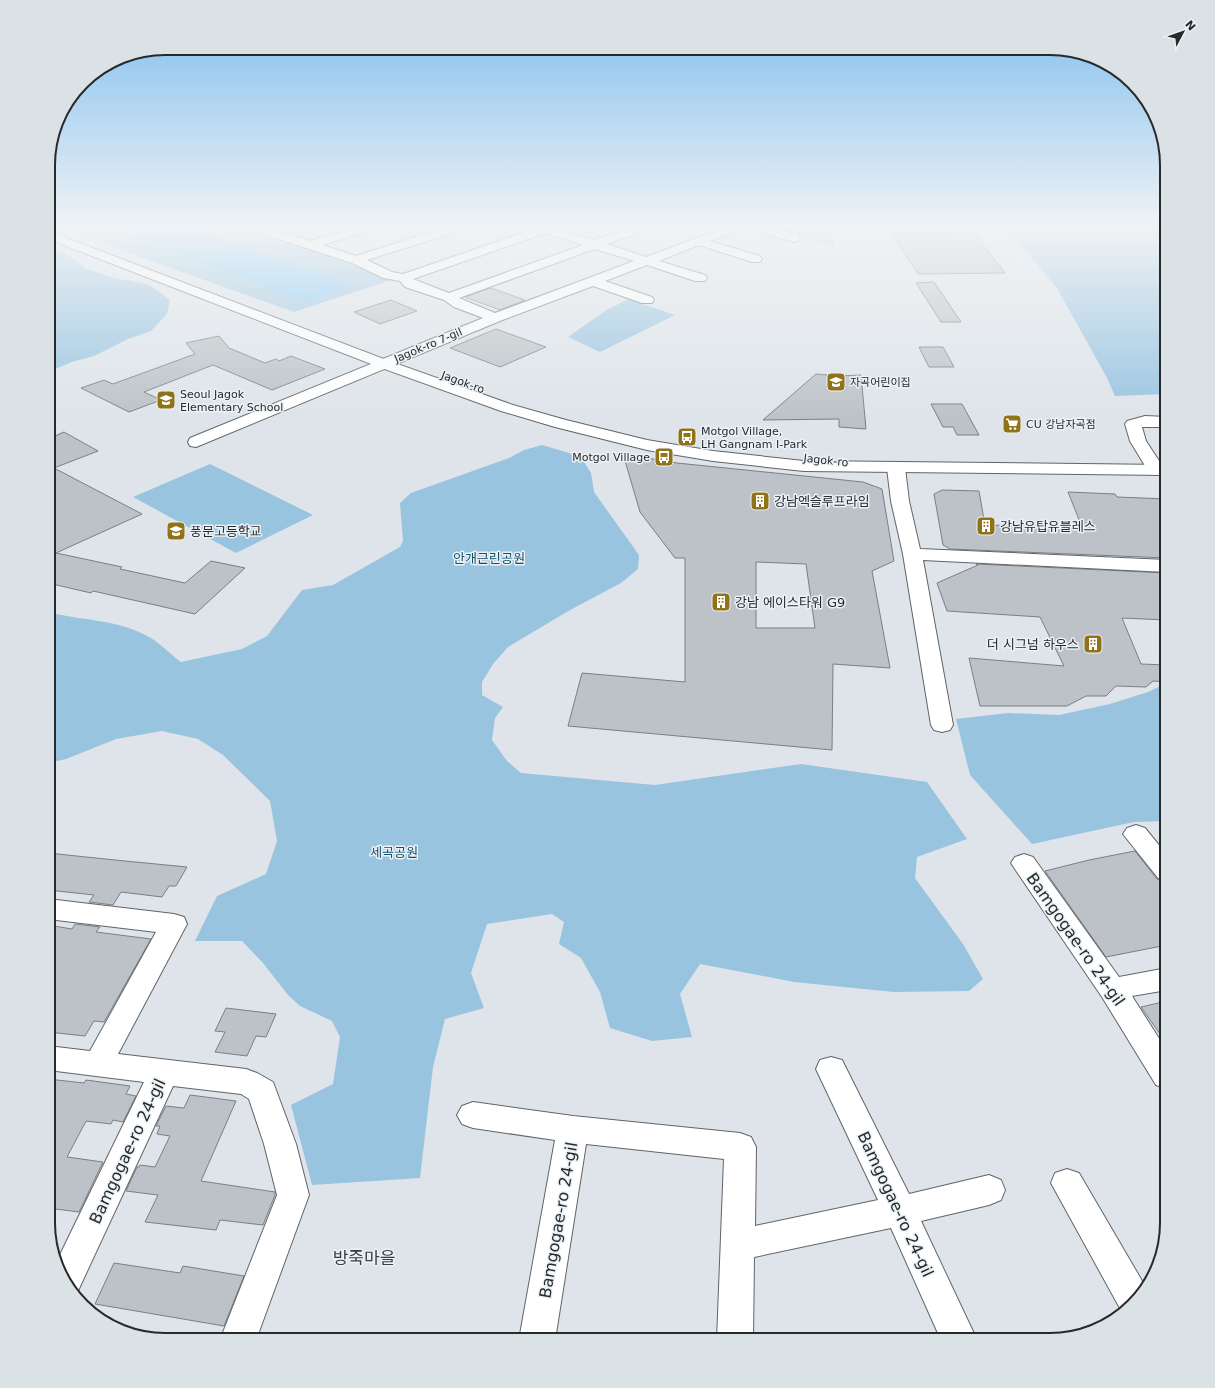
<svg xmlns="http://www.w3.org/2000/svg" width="1215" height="1388" font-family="'DejaVu Sans','Noto Sans KR',sans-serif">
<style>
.green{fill:#99c4e0}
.water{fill:#7cc7f7}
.building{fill:#bcc2c7;stroke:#797f83;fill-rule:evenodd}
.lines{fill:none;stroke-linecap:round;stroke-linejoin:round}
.minor-casing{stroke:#5f6569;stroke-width:2}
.major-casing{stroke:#5f6569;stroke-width:2}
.minor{fill:#fff;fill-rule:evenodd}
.major{fill:#fff;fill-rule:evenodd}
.labels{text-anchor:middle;stroke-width:3;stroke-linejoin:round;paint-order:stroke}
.far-street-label{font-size:11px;fill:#272a2b;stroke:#ebf2f6}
.far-poi-label{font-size:11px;fill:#272a2b;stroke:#ebf2f6;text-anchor:start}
.poi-label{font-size:13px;fill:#272a2b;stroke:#ebf2f6;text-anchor:start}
.park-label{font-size:13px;fill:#144e6e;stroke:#ebf2f6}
.near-street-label{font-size:16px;fill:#272a2b;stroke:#ebf2f6}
.near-neighbourhood-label{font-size:17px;fill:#373d40;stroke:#ebf2f6}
.rim{fill:none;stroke:#272a2b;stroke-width:2}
</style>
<rect width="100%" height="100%" fill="#dee4e9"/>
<path class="green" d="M 58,225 L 233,225 L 303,247 L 391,280 L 294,312 L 126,252 Z
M 777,225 L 829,225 L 835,247 L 772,227 Z
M 987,225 L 1167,225 L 1167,394 L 1115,396 L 1107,378 L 1057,288 L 1013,235 Z
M 48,249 L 65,253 L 87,269 L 114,278 L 148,284 L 170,300 L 167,314 L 151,331 L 128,339 L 94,356 L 72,362 L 48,372 Z
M 628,299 L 675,315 L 600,352 L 568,337 L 605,311 Z
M 542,445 L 569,453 L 584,462 L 591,473 L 594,492 L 639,555 L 638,569 L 621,583 L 570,610 L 508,647 L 493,664 L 482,682 L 482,695 L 503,707 L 495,718 L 492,740 L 507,761 L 521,773 L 655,785 L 801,764 L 927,782 L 967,839 L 917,857 L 915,878 L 963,944 L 983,979 L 969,991 L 894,992 L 794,982 L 700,964 L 680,994 L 692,1037 L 652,1041 L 610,1028 L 600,992 L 581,958 L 559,944 L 564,922 L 552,914 L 487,924 L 471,973 L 484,1008 L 445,1019 L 433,1067 L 420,1178 L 312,1185 L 291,1105 L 333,1084 L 340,1037 L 332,1021 L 300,1006 L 288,995 L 263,963 L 242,941 L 195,941 L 217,896 L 266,874 L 277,841 L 270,801 L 223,755 L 198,739 L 162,731 L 116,739 L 66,759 L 48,763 L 48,612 C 82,621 118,619 149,637 C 160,643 170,654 181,662 L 242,649 L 267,636 L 302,590 L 333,585 L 400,547 L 403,541 L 400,503 L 411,493 L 509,458 L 524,450 Z
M 210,464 L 313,515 L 236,553 L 133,497 Z
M 1167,683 L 1167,821 L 1134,822 L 1032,844 L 970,775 L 956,719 L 1008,713 L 1059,715 L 1110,704 L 1148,692 Z"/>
<path class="water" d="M 95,225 L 182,225 L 353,285 L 307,302 Z"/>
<path class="building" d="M 973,232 L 1005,273 L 918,274 L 891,233 Z
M 934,282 L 961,322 L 941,322 L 916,283 Z
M 491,288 L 525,300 L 500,310 L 465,297 Z
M 391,300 L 417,311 L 380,324 L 354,312 Z
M 496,329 L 546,347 L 500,367 L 450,348 Z
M 219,336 L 229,348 L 265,363 L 276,359 L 279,361 L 291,356 L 325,369 L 272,390 L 213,365 L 144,392 L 161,400 L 129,412 L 81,388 L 104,380 L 113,384 L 195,354 L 186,343 Z
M 919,347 L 943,347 L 954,367 L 929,367 Z
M 816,374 L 838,376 L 861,375 L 866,429 L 839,427 L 839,419 L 763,420 Z
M 931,404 L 962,404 L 979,435 L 957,435 L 953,427 L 943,427 Z
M 64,432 L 98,451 L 54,468 L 142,514 L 56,553 L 122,567 L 120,569 L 185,583 L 211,561 L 245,568 L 195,614 L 93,591 L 91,593 L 48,583 L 48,439 Z
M 623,454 L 677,463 L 863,482 L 882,489 L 894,561 L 872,571 L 890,668 L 833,664 L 832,750 L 568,726 L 582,673 L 685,682 L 685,558 L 675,558 L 640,512 ZM 756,562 L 806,564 L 815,628 L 756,628 Z
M 942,490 L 979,491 L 985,525 L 1082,527 L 1068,492 L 1115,494 L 1117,497 L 1167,499 L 1167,558 L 950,549 L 943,545 L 934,494 Z
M 976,564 L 1167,573 L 1167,620 L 1122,618 L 1141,664 L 1167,665 L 1167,682 L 1153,681 L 1146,687 L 1116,686 L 1106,696 L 1086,696 L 1067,706 L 980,706 L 969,658 L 1064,666 L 1040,617 L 947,611 L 937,583 L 978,565 Z
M 1135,851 L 1157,879 L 1167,882 L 1167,945 L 1106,957 L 1045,871 L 1089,860 Z
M 48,853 L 115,860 L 187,867 L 176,886 L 169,886 L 162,897 L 121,892 L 113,905 L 89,902 L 94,895 L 48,890 Z
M 75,924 L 100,927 L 96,932 L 151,939 L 104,1022 L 94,1021 L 85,1036 L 48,1032 L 48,935 L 54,926 L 72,929 Z
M 1167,1001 L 1167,1044 L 1141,1007 Z
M 226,1008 L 276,1014 L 266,1037 L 256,1036 L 247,1056 L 215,1052 L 225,1032 L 215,1031 Z
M 48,1079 L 84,1083 L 86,1080 L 130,1086 L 126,1094 L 136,1096 L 123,1122 L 113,1120 L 111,1124 L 86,1121 L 67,1157 L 103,1162 L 79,1212 L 48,1208 Z
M 190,1095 L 236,1101 L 201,1181 L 275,1192 L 275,1195 L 263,1225 L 220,1220 L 216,1230 L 145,1222 L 158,1195 L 126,1191 L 137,1167 L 139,1167 L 140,1165 L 155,1167 L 170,1136 L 157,1134 L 160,1126 L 156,1126 L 166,1106 L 184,1108 Z
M 114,1263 L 180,1273 L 183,1266 L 244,1276 L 224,1326 L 95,1304 Z"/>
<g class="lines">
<defs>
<path id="minor" d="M 242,225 L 260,225 L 310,241 L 363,225 L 381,225 L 379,228 L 322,245 L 356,256 L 453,225 L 471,225 L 469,228 L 367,260 L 392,272 L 403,274 L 534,229 L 529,228 L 527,225 L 556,225 L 558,227 L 557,229 L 594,240 L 638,225 L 655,225 L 653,228 L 607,244 L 646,257 L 731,225 L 761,225 L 798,235 L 800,238 L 798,241 L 794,242 L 746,228 L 710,241 L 760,256 L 762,259 L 760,262 L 752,262 L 699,245 L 659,261 L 705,275 L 707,278 L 705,281 L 695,281 L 647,265 L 605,281 L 652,297 L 654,300 L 652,303 L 642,303 L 593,286 L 500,321 L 196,447 L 190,446 L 188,442 L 190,438 L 483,318 L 454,307 L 444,300 L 405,287 L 400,281 L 383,278 L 352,263 L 244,228 ZM 546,233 L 583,245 L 449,293 L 413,279 ZM 595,249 L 634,261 L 495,313 L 459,298 Z
M 1145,416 L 1167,417 L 1167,427 L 1142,427 L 1146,441 L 1165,470 L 1162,474 L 1156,475 L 1150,474 L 1130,441 L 1125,424 L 1127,421 Z
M 896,463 L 902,464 L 905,468 L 909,501 L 920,549 L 1167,560 L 1167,572 L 923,560 L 953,725 L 950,730 L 942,732 L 934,730 L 931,725 L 903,554 L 891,501 L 887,468 L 890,464 Z
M 1136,825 L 1145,828 L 1167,855 L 1167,881 L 1158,878 L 1123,834 L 1127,828 Z
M 1024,854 L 1033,857 L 1119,977 L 1167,968 L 1167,990 L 1132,996 L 1167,1051 L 1167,1089 L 1156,1085 L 1102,997 L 1015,869 L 1011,863 L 1015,857 Z
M 48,899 L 174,914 L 184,917 L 187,924 L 118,1054 L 246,1069 L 257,1073 L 273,1082 L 296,1144 L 309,1195 L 256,1340 L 220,1340 L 277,1195 L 264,1144 L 249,1099 L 241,1094 L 173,1086 L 77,1293 L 72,1294 L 56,1263 L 144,1082 L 48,1070 L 48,1046 L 90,1051 L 156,932 L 48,919 Z
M 831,1057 L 842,1060 L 909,1194 L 989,1175 L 1001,1180 L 1005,1190 L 1001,1200 L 989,1205 L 921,1221 L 977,1340 L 941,1340 L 891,1228 L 754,1257 L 753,1340 L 717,1340 L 724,1159 L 586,1144 L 555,1340 L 519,1340 L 555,1140 L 473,1128 L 462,1124 L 457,1115 L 462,1106 L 473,1102 L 573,1116 L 740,1133 L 751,1137 L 756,1147 L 755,1226 L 878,1200 L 816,1069 L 820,1060 Z
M 1067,1169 L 1079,1173 L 1145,1286 L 1123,1313 L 1122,1312 L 1051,1183 L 1055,1173 Z"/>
<path id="major" d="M 48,231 L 389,361 L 513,405 L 566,420 L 647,440 L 713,451 L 804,461 L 1167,465 L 1167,475 L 804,471 L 713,461 L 647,450 L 555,427 L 501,411 L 379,367 L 48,239 Z"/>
</defs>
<use href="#minor" class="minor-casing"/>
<use href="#major" class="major-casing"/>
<use href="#minor" class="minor"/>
<use href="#major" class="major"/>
</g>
<linearGradient id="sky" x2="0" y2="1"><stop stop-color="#7dbcee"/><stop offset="0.54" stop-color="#f0f3f5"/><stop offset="1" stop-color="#f0f3f5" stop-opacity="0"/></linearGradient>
<rect width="1215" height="419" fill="url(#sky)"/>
<defs>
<symbol id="school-square" viewBox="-11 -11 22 22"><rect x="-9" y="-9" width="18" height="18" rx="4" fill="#917218" stroke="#ebf2f6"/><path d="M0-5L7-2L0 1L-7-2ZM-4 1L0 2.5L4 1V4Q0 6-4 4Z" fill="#fff"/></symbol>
<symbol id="supermarket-square" viewBox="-11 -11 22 22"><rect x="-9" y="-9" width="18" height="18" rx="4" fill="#917218" stroke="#ebf2f6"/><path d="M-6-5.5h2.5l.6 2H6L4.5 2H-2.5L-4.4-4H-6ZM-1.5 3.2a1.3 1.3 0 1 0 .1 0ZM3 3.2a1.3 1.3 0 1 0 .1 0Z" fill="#fff"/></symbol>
<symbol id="bus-square" viewBox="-11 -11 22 22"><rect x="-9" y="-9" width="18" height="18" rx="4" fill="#917218" stroke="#ebf2f6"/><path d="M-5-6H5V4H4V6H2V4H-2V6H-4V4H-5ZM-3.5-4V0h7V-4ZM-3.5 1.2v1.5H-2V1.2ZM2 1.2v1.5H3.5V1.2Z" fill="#fff"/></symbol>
<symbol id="building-square" viewBox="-11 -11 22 22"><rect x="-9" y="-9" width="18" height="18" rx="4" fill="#917218" stroke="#ebf2f6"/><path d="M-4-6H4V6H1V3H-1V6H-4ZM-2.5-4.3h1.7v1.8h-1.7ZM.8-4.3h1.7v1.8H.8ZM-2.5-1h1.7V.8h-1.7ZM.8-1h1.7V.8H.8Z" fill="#fff"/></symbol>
</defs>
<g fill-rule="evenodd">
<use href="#school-square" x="825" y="371" width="22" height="22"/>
<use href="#school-square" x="155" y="389" width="22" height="22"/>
<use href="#supermarket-square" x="1001" y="413" width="22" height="22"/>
<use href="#bus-square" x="676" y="426" width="22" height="22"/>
<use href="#bus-square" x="653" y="446" width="22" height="22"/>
<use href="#building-square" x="749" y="490" width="22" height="22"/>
<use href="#building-square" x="975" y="515" width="22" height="22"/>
<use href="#school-square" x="165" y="520" width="22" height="22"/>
<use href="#building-square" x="710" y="591" width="22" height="22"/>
<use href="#building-square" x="1082" y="633" width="22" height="22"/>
</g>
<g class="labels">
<g class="far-street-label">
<text transform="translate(428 345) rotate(-23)" y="4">Jagok-ro 7-gil</text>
<text transform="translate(463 382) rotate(20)" y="4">Jagok-ro</text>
<text transform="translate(826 460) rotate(6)" y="4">Jagok-ro</text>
</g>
<g class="far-poi-label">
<text x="850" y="386">자곡어린이집</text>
<text x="180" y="398">Seoul Jagok<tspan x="180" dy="13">Elementary School</tspan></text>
<text x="1026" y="428">CU 강남자곡점</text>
<text x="701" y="435">Motgol Village,<tspan x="701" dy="13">LH Gangnam I-Park</tspan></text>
<text x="650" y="461" text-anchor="end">Motgol Village</text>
</g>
<g class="poi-label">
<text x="774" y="506">강남엑슬루프라임</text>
<text x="1000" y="531">강남유탑유블레스</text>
<text x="190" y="536">풍문고등학교</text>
<text x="735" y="607">강남 에이스타워 G9</text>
<text x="1079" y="649" text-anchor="end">더 시그넘 하우스</text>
</g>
<g class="park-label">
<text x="489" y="563">안개근린공원</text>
<text x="394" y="857">세곡공원</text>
</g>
<g class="near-street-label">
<text transform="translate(1076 939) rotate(55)" y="6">Bamgogae-ro 24-gil</text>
<text transform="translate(127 1151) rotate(-65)" y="6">Bamgogae-ro 24-gil</text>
<text transform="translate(896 1204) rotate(65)" y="6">Bamgogae-ro 24-gil</text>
<text transform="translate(558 1220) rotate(-80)" y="6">Bamgogae-ro 24-gil</text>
</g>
<g class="near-neighbourhood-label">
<text x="364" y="1264">방죽마을</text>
</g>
</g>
<path d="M0 0H1215V1388H0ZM165 55H1050A110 110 0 0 1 1160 165V1223A110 110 0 0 1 1050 1333H165A110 110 0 0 1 55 1223V165A110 110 0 0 1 165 55Z" fill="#dbe2e6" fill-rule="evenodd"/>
<path class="rim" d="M165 55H1050A110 110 0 0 1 1160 165V1223A110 110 0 0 1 1050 1333H165A110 110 0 0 1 55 1223V165A110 110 0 0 1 165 55Z"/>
<g transform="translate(1183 32) rotate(49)" stroke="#ebf2f6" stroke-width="3" paint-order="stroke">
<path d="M0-3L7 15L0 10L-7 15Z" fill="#272a2b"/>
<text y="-6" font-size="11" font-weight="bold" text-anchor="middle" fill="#272a2b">N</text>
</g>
</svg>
